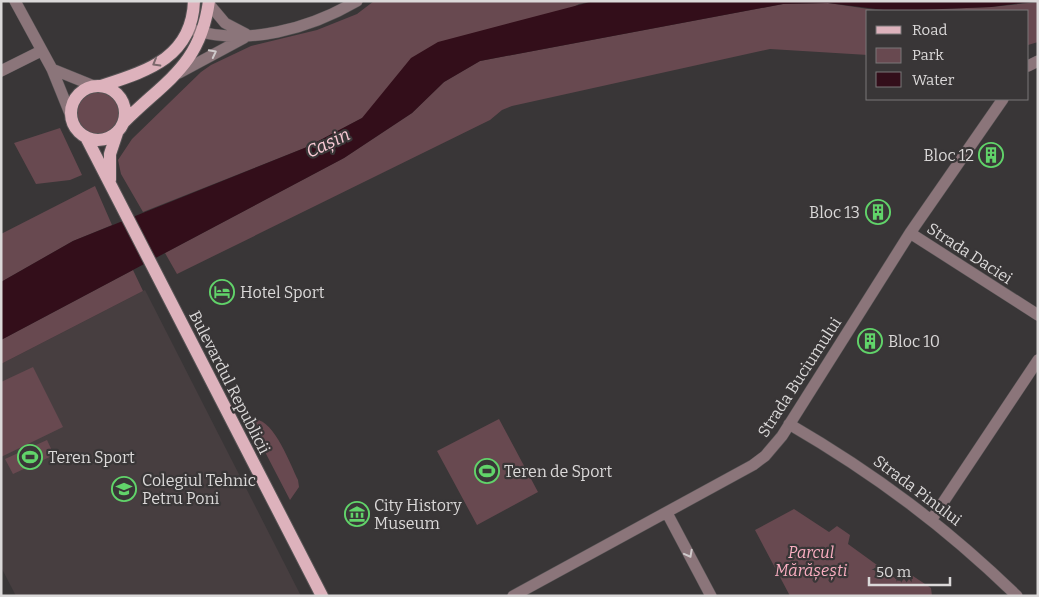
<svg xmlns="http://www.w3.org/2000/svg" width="1039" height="597" font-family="Bitter,serif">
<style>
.built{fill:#473e40}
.green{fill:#684950}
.water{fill:#330e1a}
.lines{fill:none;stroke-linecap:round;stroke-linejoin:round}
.minor-casing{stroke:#565354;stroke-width:12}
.major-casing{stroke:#565354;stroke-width:14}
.minor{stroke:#8b757a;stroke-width:11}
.major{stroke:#ddb2bc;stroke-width:12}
.oneway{stroke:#cfcacb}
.oneway2{stroke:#7b686c}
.labels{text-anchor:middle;stroke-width:4.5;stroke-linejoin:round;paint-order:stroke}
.poi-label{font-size:16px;fill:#dbd9d9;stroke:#393637;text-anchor:start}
.street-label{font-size:16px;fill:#dbd9d9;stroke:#393637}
.park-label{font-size:16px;font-style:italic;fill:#faaec1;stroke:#393637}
.water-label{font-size:18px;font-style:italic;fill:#facbd6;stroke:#393637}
</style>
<rect width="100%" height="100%" fill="#393637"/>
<path class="built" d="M 145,290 L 301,596 L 16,596 L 1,567 L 1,364 Z"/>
<path class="green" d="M 374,1 L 594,1 L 579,4 L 307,147 L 143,212 L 121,174 L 118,160 L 132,139 L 201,72 L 211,65 L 251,46 L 317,30 L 357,14 Z
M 1038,2 L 1038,42 L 1028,45 L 1028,11 L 892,11 L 991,7 Z
M 828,3 L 882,11 L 868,11 L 868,55 L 770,49 L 512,106 L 502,110 L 490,120 L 177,274 L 165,253 L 344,158 L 412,113 L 444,82 L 480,61 L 783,4 Z
M71 114a27 27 0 1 1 54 0a27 27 0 1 1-54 0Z
M 60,128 L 82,175 L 70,180 L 36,184 L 14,143 Z
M 95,186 L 112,225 L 73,241 L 1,282 L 1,234 Z
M 133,270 L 143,291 L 1,364 L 1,340 Z
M 33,367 L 63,427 L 1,457 L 1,382 Z
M 499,419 L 538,492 L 477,525 L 437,451 Z
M 254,420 C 273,417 291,466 298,480 L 299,487 L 290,500 L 250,423 Z
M 47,440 L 54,455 L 13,474 L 5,459 Z
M 794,509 L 829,532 L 837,526 L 850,535 L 848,544 L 899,581 L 910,574 L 931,588 L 932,596 L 790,596 L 755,530 Z"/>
<path class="water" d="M 594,1 L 1038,1 L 991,7 L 892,11 L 828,3 L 783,4 L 480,61 L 444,82 L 412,113 L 344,158 L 1,340 L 1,282 L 73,241 L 307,147 L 362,118 L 411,58 L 438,42 Z"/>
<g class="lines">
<defs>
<path id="minor" d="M 15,1 L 52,69 L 71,116
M 209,4 L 225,23 L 246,34
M 193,30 C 247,46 309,29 357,1
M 1028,66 L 1038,61
M 52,69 L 94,86
M 1,71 L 41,51
M 179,73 L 244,38
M 910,233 L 1038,315
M 789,424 C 875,474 946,527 1017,596
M 667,513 L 711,596
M 932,519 L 1038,360
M 513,596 L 753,465 L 765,456 L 782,436 L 910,233 L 1003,99"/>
<path id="major" d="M71 113a27 27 0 1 1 54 0a27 27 0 1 1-54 0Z
M 101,86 C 147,71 192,58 194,1
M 124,122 C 166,80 200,66 209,1
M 87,139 L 322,596
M 110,180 L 110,154 L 117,133"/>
</defs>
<use href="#minor" class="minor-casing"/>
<use href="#major" class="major-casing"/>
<use href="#minor" class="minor"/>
<use href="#major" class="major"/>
</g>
<defs><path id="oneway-chevron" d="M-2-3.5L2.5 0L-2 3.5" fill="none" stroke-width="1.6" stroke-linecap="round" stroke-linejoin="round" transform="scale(1.25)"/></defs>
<g class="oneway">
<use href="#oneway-chevron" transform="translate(213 53) rotate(-27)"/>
<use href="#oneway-chevron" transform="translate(689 554) rotate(62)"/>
</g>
<use class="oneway2" href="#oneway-chevron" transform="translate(156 63) rotate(150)"/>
<defs>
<symbol id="building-ring" viewBox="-11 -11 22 22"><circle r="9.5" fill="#393637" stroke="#61d46a" stroke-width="1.5"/><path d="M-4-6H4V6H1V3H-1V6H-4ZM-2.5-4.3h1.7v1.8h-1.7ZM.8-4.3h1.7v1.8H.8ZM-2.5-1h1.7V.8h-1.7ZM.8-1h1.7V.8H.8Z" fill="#61d46a"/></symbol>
<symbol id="hotel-ring" viewBox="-11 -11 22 22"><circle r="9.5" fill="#393637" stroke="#61d46a" stroke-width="1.5"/><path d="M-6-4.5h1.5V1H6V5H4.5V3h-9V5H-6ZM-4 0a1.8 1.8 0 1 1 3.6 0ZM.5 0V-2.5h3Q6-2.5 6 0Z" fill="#61d46a"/></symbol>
<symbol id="stadium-ring" viewBox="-11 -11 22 22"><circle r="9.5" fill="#393637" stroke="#61d46a" stroke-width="1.5"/><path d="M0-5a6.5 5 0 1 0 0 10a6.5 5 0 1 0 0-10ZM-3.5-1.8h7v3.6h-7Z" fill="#61d46a"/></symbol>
<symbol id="school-ring" viewBox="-11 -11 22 22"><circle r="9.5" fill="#393637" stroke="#61d46a" stroke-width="1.5"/><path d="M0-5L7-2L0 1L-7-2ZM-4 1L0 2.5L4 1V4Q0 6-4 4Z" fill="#61d46a"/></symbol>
<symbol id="museum-ring" viewBox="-11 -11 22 22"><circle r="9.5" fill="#393637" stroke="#61d46a" stroke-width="1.5"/><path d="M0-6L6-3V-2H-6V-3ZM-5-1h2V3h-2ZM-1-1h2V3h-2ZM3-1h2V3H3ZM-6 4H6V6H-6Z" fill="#61d46a"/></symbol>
</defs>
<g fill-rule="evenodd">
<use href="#building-ring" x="977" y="141" width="28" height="28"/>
<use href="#building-ring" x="864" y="198" width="28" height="28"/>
<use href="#hotel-ring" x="208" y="278" width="28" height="28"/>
<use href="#building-ring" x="856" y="327" width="28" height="28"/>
<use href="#stadium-ring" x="16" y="443" width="28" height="28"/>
<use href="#stadium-ring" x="473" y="457" width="28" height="28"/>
<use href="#school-ring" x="110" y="475" width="28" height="28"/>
<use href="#museum-ring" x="343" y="500" width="28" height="28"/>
</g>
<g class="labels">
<g class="poi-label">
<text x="974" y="161" text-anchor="end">Bloc 12</text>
<text x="860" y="218" text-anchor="end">Bloc 13</text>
<text x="240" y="298">Hotel Sport</text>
<text x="888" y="347">Bloc 10</text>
<text x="48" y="463">Teren Sport</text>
<text x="504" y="477">Teren de Sport</text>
<text x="142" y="486">Colegiul Tehnic<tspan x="142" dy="18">Petru Poni</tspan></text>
<text x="374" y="511">City History<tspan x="374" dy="18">Museum</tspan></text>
</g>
<g class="street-label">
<text transform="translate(970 253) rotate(33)" y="6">Strada Daciei</text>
<text transform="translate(799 377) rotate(-57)" y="6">Strada Buciumului</text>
<text transform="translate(230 382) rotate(63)" y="6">Bulevardul Republicii</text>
<text transform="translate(918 490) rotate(37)" y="6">Strada Pinului</text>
</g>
<g class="park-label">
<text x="811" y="558">Parcul<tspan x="811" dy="18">Mărășești</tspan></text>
</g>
<g class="water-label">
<text transform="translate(328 143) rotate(-25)" y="6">Cașin</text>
</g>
</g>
<rect width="1039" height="597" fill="none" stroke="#dbd9d9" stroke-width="5"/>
<rect x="866" y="10" width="162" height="90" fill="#393637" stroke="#7a7778"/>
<rect x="876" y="26" width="25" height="8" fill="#ddb2bc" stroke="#7a7778"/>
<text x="912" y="35" font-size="15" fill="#dbd9d9">Road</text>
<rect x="876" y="48" width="25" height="15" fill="#684950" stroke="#7a7778"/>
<text x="912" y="60" font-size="15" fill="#dbd9d9">Park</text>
<rect x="876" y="72" width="25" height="15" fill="#330e1a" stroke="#7a7778"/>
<text x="912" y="85" font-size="15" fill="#dbd9d9">Water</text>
<path d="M869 577v8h81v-8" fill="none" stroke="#dbd9d9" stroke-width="2.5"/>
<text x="876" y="577" font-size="15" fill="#dbd9d9" stroke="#393637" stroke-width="4" paint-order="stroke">50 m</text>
</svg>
